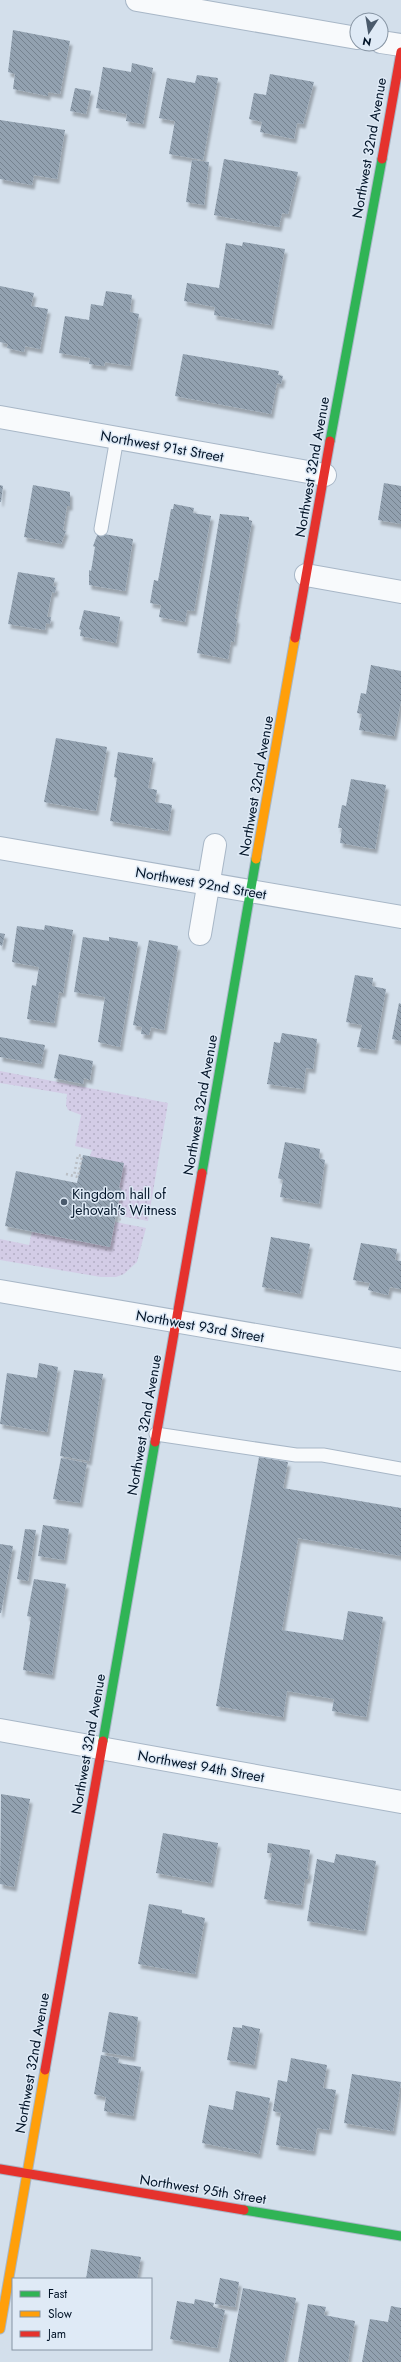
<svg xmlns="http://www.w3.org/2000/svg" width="401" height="2362" font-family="Jost,sans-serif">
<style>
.grass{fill:url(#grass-dots)}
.building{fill:url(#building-back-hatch);filter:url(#shadow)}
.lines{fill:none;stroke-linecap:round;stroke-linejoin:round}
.lane-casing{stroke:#a8b7c7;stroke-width:15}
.street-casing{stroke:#a8b7c7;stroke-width:24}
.fast-casing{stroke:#a8b7c7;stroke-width:11}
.slow-casing{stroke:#a8b7c7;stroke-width:11}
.jam-casing{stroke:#a8b7c7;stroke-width:11}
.path{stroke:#b9bec4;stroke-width:2.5;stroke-dasharray:2 3;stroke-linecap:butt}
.lane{stroke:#f8fafc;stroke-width:13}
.street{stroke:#f8fafc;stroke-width:22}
.fast{stroke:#30b455;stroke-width:9}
.slow{stroke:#ff9f0a;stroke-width:9}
.jam{stroke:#e5322d;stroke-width:9}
.poi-dot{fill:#4a5a6c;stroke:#dfeaf6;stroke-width:1.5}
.labels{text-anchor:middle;stroke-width:3;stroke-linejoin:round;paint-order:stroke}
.street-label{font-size:14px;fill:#011327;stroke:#dfeaf6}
.poi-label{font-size:14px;fill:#011327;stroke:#dfeaf6;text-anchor:start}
</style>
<defs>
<pattern id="grass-dots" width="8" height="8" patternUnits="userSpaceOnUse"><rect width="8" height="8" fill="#d3cce6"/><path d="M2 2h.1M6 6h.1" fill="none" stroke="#b3aec5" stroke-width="1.8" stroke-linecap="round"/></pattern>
<pattern id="building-back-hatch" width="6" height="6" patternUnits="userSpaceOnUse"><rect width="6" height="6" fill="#92a1b0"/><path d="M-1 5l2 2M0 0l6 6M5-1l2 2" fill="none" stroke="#75828f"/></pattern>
<filter id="shadow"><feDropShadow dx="2.5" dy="4.5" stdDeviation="1" flood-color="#0004"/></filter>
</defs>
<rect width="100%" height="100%" fill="#d3dfeb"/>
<path class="grass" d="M 0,1071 L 168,1103 L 148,1221 L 116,1215 L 121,1189 L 90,1156 L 92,1150 L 75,1146 L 81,1115 L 68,1110 L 66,1105 L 67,1094 L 0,1083 Z
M 115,1222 L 146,1228 L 137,1262 L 124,1274 L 116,1277 L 101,1277 L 0,1260 L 0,1239 L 29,1245 L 32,1232 L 110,1247 Z"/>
<path class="building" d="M 13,30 L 70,41 L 60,94 L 48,92 L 48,96 L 13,89 L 15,74 L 8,72 Z
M 132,63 L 153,68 L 143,124 L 126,121 L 127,114 L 96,108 L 103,67 L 131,72 Z
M 270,74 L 314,82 L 303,124 L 297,123 L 294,139 L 260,132 L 262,122 L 249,119 L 254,93 L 266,95 Z
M 197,75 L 218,78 L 203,160 L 169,154 L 175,121 L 159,118 L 167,78 L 195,83 Z
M 75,88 L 91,91 L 86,114 L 70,111 Z
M 0,120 L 65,130 L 57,179 L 34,175 L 32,185 L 0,179 Z
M 224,159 L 298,172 L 288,214 L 282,213 L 279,227 L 214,215 Z
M 192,160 L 209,162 L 204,205 L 186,202 Z
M 243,242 L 285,249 L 271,325 L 214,315 L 215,307 L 184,301 L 187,283 L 219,288 L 226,243 L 242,246 Z
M 0,286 L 34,293 L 31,306 L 48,309 L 40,349 L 25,346 L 24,352 L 7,348 L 8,344 L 0,342 Z
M 106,291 L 132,295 L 130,312 L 139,314 L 130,366 L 105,362 L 104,366 L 89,364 L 90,358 L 59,353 L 65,316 L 89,320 L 91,304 L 103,306 Z
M 183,354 L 279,371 L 278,375 L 283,376 L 281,384 L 277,383 L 271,414 L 175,396 Z
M 384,483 L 401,486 L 401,524 L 378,520 Z
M 0,485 L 3,486 L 1,502 L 0,502 Z
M 33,485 L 70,492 L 70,506 L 67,506 L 63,530 L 66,531 L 61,544 L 24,537 Z
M 174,504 L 194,508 L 193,513 L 211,516 L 194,611 L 187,610 L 185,622 L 159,617 L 161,605 L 150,603 L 154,580 L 158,581 L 171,509 L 173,509 Z
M 220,514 L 249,517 L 249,520 L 252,521 L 235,618 L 237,619 L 234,642 L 231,641 L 228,659 L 197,653 Z
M 98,533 L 133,539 L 125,591 L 89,585 L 89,570 L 91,571 L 95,547 L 93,546 Z
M 18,572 L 55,578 L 53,586 L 56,587 L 55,593 L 52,592 L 47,617 L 51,617 L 50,624 L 46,623 L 45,630 L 8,624 Z
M 84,610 L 120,617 L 116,643 L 80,636 L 81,630 L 79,629 Z
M 371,665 L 401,671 L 401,701 L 394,736 L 359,730 L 362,714 L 357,713 L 361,693 L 366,694 Z
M 56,738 L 107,747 L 96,811 L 44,802 Z
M 118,752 L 153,758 L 148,788 L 157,790 L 155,802 L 172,805 L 168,831 L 110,821 L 117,778 L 114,777 Z
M 351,779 L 386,785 L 375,849 L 340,843 L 342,828 L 338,828 L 342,805 L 346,806 Z
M 45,925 L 73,930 L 63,993 L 59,992 L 54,1023 L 27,1019 L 32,985 L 36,986 L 39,967 L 12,962 L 17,926 L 44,930 Z
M 0,933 L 5,934 L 2,946 L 0,945 Z
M 83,937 L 109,941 L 109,937 L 138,942 L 120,1047 L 98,1042 L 105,997 L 74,992 Z
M 149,940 L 178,946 L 164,1030 L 151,1027 L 149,1035 L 141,1034 L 142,1027 L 133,1025 Z
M 355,975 L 373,978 L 372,986 L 386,989 L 375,1050 L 357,1047 L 362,1025 L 346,1022 Z
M 399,1003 L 401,1004 L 401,1041 L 392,1039 Z
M 282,1033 L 317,1039 L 313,1069 L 306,1068 L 303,1089 L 267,1084 L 274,1042 L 280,1043 Z
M 0,1037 L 45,1045 L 41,1064 L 0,1057 Z
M 59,1054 L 93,1061 L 90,1080 L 84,1078 L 83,1084 L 54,1078 Z
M 285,1142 L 320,1149 L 319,1158 L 325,1160 L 319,1204 L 280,1197 L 283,1180 L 278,1178 Z
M 83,1155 L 124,1163 L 119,1188 L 121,1189 L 110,1247 L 5,1226 L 16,1171 L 77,1183 Z
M 271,1237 L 310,1244 L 300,1294 L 262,1287 Z
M 361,1243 L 397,1249 L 395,1260 L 401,1261 L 401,1289 L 390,1287 L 388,1295 L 368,1290 L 370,1283 L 353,1280 Z
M 39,1363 L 58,1367 L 47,1432 L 0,1424 L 7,1373 L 37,1378 Z
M 74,1370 L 103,1374 L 89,1461 L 60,1456 Z
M 259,1457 L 288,1462 L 283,1488 L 401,1508 L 401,1556 L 298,1538 L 282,1630 L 343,1640 L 348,1611 L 383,1617 L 366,1717 L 332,1711 L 334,1699 L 287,1691 L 283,1717 L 216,1706 Z
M 61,1458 L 87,1463 L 80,1503 L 53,1499 Z
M 43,1525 L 69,1529 L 64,1560 L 38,1556 Z
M 25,1529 L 36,1530 L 28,1581 L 17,1579 Z
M 0,1544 L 13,1546 L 1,1613 L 0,1613 Z
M 34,1579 L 66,1584 L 52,1675 L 23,1670 L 31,1617 L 27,1616 Z
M 1,1794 L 30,1799 L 14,1887 L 0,1884 Z
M 163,1833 L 218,1843 L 211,1883 L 156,1873 Z
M 268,1843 L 310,1850 L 307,1870 L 309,1871 L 308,1879 L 305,1879 L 301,1905 L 264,1899 L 272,1853 L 267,1853 Z
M 336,1854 L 376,1861 L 364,1931 L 307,1921 L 317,1859 L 334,1863 Z
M 149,1904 L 182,1910 L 182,1913 L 205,1918 L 195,1974 L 138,1964 Z
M 109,2012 L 138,2017 L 133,2057 L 102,2052 Z
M 242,2025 L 260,2029 L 254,2065 L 227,2060 L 233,2027 L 242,2028 Z
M 101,2055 L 119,2058 L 118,2063 L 141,2067 L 133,2116 L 104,2111 L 106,2097 L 94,2094 Z
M 291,2058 L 327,2065 L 323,2088 L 336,2090 L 329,2130 L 317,2128 L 313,2151 L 276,2145 L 281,2113 L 273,2111 L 278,2080 L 287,2082 Z
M 352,2074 L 401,2082 L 393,2131 L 344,2123 Z
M 236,2091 L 270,2098 L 259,2154 L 202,2143 L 209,2105 L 233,2110 Z
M 91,2249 L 141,2257 L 137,2279 L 86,2279 Z
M 220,2278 L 239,2282 L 235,2307 L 215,2304 Z
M 243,2288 L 296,2298 L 284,2362 L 229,2362 Z
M 195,2299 L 214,2303 L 213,2307 L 225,2310 L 217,2348 L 170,2339 L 177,2301 L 194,2304 Z
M 308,2304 L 326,2307 L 324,2315 L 355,2321 L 348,2362 L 298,2362 Z
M 391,2306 L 401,2308 L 401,2362 L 362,2362 L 370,2319 L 388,2322 Z"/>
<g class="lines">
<defs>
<path id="lane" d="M 101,529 L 117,438
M 156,1434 L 296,1455 L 323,1455 L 401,1469"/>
<path id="street" d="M 137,0 L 357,38
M 381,42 L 401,45
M 0,417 L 325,475
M 306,575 L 401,592
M 0,848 L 401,917
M 200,934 L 215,845
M 0,1291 L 401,1360
M 0,1730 L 401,1802"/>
<path id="fast" d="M 330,441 L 382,159
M 202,1173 L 256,859
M 103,1741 L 155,1442
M 244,2210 L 401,2236"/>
<path id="slow" d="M 256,859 L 295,638
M 0,2329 L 45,2070"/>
<path id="jam" d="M 382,159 L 401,52
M 295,638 L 330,441
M 155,1442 L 202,1173
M 45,2070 L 103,1741
M 0,2169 L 244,2210"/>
</defs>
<use href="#lane" class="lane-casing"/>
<use href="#street" class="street-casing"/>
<use href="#fast" class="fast-casing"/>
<use href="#slow" class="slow-casing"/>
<use href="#jam" class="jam-casing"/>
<path class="path" d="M 66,1174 L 78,1177 L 82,1156 L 78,1155 L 74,1176
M 119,1219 L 121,1220"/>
<use href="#lane" class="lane"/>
<use href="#street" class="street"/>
<use href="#fast" class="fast"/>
<use href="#slow" class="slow"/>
<use href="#jam" class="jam"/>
</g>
<circle class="poi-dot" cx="64" cy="1202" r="4"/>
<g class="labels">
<g class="street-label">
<text transform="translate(369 148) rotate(-80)" y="5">Northwest 32nd Avenue</text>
<text transform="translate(162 446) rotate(10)" y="5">Northwest 91st Street</text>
<text transform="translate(312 467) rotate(-80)" y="5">Northwest 32nd Avenue</text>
<text transform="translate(256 786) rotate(-80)" y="5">Northwest 32nd Avenue</text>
<text transform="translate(201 883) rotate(10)" y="5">Northwest 92nd Street</text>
<text transform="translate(200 1105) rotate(-80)" y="5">Northwest 32nd Avenue</text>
<text transform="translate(200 1326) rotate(10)" y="5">Northwest 93rd Street</text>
<text transform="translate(144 1425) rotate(-80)" y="5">Northwest 32nd Avenue</text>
<text transform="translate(88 1744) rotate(-80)" y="5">Northwest 32nd Avenue</text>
<text transform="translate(201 1766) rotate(10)" y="5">Northwest 94th Street</text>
<text transform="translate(32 2063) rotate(-80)" y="5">Northwest 32nd Avenue</text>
<text transform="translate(203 2189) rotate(9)" y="5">Northwest 95th Street</text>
</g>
<g class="poi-label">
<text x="72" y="1199">Kingdom hall of<tspan x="72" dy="16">Jehovah's Witness</tspan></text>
</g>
</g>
<rect x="12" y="2278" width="140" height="72" fill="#dfeaf6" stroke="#8694a3"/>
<rect x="20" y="2291" width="20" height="6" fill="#30b455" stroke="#8694a3"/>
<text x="48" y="2298" font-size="12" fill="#011327">Fast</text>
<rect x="20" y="2311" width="20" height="6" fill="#ff9f0a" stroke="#8694a3"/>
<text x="48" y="2318" font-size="12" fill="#011327">Slow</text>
<rect x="20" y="2331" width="20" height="6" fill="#e5322d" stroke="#8694a3"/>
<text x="48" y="2338" font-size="12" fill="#011327">Jam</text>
<g transform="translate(369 32) rotate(192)"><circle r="19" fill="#dfeaf6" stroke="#8694a3"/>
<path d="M0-3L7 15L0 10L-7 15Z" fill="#4a5a6c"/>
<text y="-6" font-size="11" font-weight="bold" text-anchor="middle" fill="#011327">N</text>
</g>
</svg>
